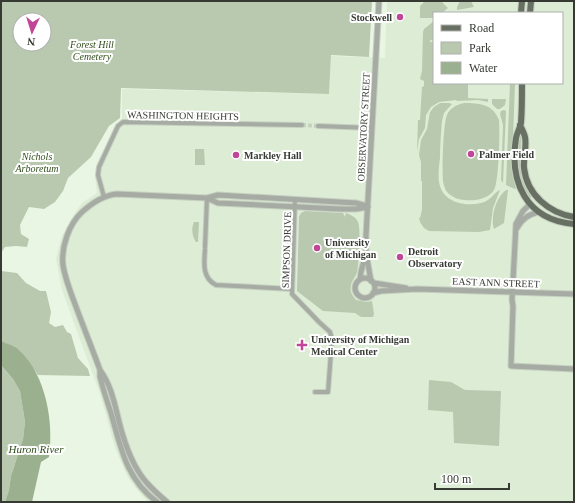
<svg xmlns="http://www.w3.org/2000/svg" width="575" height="503" font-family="'Times New Roman',serif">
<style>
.built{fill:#ddecd4;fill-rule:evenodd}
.green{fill:#b9c9b0;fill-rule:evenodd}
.water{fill:#9bb08e}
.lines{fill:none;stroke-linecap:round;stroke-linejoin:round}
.minor-tunnel{stroke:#c6d0c1;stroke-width:4;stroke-dasharray:4 2;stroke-linecap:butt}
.minor-casing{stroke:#c6d0c1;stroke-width:6}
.tertiary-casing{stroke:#c6d0c1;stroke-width:7}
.primary-casing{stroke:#c6d0c1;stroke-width:8}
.minor{stroke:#a6aba3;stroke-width:4}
.tertiary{stroke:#a6aba3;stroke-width:5}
.primary{stroke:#687063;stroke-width:6}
.poi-dot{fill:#c24697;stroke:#fff;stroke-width:1.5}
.labels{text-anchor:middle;stroke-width:4;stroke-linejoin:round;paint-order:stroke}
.poi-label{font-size:10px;font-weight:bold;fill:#363a33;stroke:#fff;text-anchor:start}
.park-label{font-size:10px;font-style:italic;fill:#314e1c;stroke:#fff}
.street-label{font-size:10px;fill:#363a33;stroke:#fff}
.water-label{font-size:11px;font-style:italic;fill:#2e4b18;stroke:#fff}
</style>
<rect width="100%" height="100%" fill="#eaf6e4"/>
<path class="built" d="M 387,1 L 574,1 L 574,502 L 148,502 L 138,491 L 127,476 L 115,448 L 100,394 L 62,290 L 56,259 L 62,236 L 75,213 L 82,203 L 97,193 L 95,176 L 97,163 L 116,125 L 122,120 L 122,89 L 329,94 L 331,56 L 385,58 ZM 434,13 L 562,13 L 562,83 L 434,83 Z"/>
<path class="green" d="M 1,1 L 372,1 L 369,57 L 331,55 L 329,94 L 121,88 L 120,118 L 109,126 L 91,157 L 68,178 L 63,191 L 55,202 L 44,209 L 29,207 L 20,225 L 21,234 L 29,239 L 27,247 L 16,246 L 5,247 L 1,253 ZM 20,20 L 44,20 L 44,44 L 20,44 Z
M 425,1 L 441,1 L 448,8 L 442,13 L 434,13 L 434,18 L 420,18 L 420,6 Z
M 460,1 L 471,1 L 474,7 L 457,10 L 457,7 Z
M 434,21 L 434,41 L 430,40 L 430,42 L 434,42 L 434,83 L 468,83 L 468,98 L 488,99 L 488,102 L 478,100 L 457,101 L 456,100 L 439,102 L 431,107 L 426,115 L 425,128 L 419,139 L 417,152 L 418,120 L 420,120 L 422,87 L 424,86 L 424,81 L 420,79 L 422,71 L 423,32 L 424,29 Z
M 510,83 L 515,83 L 512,166 L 513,178 L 516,188 L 515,189 L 506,185 Z
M 492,99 L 506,99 L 505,105 L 500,109 L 497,109 L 492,104 Z
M 440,103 L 449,103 L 452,104 L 444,113 L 442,121 C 441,133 440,146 440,158 C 439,166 438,175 439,182 C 442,202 464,207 481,203 C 491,201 493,193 500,190 L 493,208 L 490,230 L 479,232 L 429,231 L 424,228 L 420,222 L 419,218 L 420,218 L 422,210 L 422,181 L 421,181 L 421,162 L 419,155 L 421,140 L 427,129 L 430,112 L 434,107 Z
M 464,103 C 479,103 493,104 499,120 C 500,131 499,182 494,190 C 487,202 462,203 452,196 C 446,193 444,187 443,181 C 442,170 443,124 447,115 C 450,108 456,105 464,103 Z
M 504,110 L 506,111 L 503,183 L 501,180 L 503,125 L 500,114 L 501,111 Z
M 520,135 L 521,136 C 521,158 518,178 532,196 L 531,198 C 517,187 515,152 520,135 Z
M 195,149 L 204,149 L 205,165 L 195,165 Z
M 506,190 L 508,190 L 504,223 L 494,229 C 490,218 496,197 506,190 Z
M 305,211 L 343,213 L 345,217 L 346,213 C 351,215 356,217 358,222 C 361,229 359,264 357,272 C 356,277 351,281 351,286 C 349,291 353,296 356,300 L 367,302 L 372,301 L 374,314 L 373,317 L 361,317 L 355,313 L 323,311 L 297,291 L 299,217 L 301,213 Z
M 194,222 L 199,222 L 198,242 L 196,242 C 192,236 191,229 194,222 Z
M 1,271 L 17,273 L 26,283 L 40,291 L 46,291 L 51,312 L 49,323 L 55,327 L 63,325 L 67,332 L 71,334 L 78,358 L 88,369 L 90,376 L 38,375 L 19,350 L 1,341 Z
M 1,365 L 13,379 L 20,391 L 25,422 L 23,439 L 11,476 L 9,490 L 5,502 L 1,502 Z
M 429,380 L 451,382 L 465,390 L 501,391 L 499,446 L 454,443 L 453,412 L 428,410 Z"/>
<path class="water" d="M 1,341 C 7,344 16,346 20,351 C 46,376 54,422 49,457 L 41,462 L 32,502 L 5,502 L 9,490 L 11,476 L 23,439 L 25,422 L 20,391 L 13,379 L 1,365 Z"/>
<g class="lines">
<path class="minor-tunnel" d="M 302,125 L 318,126"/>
<defs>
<path id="minor" d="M 318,126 L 372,128
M 104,197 L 98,175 L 99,167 L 118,126 L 123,122 L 302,125
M 295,199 L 292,294 L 319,322 L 330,332 L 332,339 L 328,392 L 315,392
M 205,247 L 207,198
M 205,250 C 204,263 202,278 216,285 L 292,289"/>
<path id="tertiary" d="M 207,198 L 218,195 L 356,203 L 367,206
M 530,204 L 523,211 L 516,224 L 512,300 L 513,306 L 511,366 L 574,369
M 517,228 C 522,219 528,215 538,212
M355 288a10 10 0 1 1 20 0a10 10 0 1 1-20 0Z
M 360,279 L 361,272 L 366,253
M 371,281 L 366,253 L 366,235 L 379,1
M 374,283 L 406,288
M 373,293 L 381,291 L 417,289 L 574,294
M 100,370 L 100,377 C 103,389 107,401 111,413 C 121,448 126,479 157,502
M 167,502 C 160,496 153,490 147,483 C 136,471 128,452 123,436 C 116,414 114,389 100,370 C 92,348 83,326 75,304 C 70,291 65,278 63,265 C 61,247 69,224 82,212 C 92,203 104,195 117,194 L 207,198 L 218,203 L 340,209 L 356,209 L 368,207"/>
<path id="primary" d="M 521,13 L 522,1
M 530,13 L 531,1
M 522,83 C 522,96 522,110 521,123 C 520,128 517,133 516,138 C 509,182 526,220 574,224
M 520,125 C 522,129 524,133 525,137 C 527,147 523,158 524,168 C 527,195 549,213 574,217"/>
</defs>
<use href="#minor" class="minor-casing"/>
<use href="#tertiary" class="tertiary-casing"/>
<use href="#primary" class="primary-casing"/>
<use href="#minor" class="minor"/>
<use href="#tertiary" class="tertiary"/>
<use href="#primary" class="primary"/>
</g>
<g class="poi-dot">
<circle cx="400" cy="17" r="4"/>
<circle cx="471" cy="154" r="4"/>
<circle cx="236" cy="155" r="4"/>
<circle cx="317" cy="248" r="4"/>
<circle cx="400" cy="257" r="4"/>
<path d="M300 339h4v4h4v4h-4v4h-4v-4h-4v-4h4z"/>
</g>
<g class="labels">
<g class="poi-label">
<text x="392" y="21" text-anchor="end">Stockwell</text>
<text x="479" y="158">Palmer Field</text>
<text x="244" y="159">Markley Hall</text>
<text x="325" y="246">University<tspan x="325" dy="12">of Michigan</tspan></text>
<text x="408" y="255">Detroit<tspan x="408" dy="12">Observatory</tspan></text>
<text x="311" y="343">University of Michigan<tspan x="311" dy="12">Medical Center</tspan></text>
</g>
<g class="park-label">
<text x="92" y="48">Forest Hill<tspan x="92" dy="12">Cemetery</tspan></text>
<text x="37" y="160">Nichols<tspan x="37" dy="12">Arboretum</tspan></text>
</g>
<g class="street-label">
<text transform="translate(183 115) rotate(1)" y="4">WASHINGTON HEIGHTS</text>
<text transform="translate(363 127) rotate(-87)" y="4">OBSERVATORY STREET</text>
<text transform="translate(286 250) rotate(-88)" y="4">SIMPSON DRIVE</text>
<text transform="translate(496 282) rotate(2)" y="4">EAST ANN STREET</text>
</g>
<g class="water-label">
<text x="36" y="453">Huron River</text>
</g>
</g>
<rect width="575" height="503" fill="none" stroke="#363a33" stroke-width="4"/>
<rect x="433" y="12" width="130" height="72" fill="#ffffff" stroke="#afb0ad"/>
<rect x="441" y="25" width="20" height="6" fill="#687063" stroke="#afb0ad"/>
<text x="469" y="32" font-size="12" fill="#363a33">Road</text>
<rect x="441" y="42" width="20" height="12" fill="#b9c9b0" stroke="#afb0ad"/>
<text x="469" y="52" font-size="12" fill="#363a33">Park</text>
<rect x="441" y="62" width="20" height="12" fill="#9bb08e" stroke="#afb0ad"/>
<text x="469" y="72" font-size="12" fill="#363a33">Water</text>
<g transform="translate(32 32) rotate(184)"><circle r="19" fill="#ffffff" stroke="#afb0ad"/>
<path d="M0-3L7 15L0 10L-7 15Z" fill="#c24697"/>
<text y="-6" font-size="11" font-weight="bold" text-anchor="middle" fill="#363a33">N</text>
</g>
<path d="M435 483v6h74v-6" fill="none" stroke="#363a33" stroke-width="2"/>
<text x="441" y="483" font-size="12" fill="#363a33" stroke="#ffffff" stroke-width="3" paint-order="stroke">100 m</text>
</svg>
